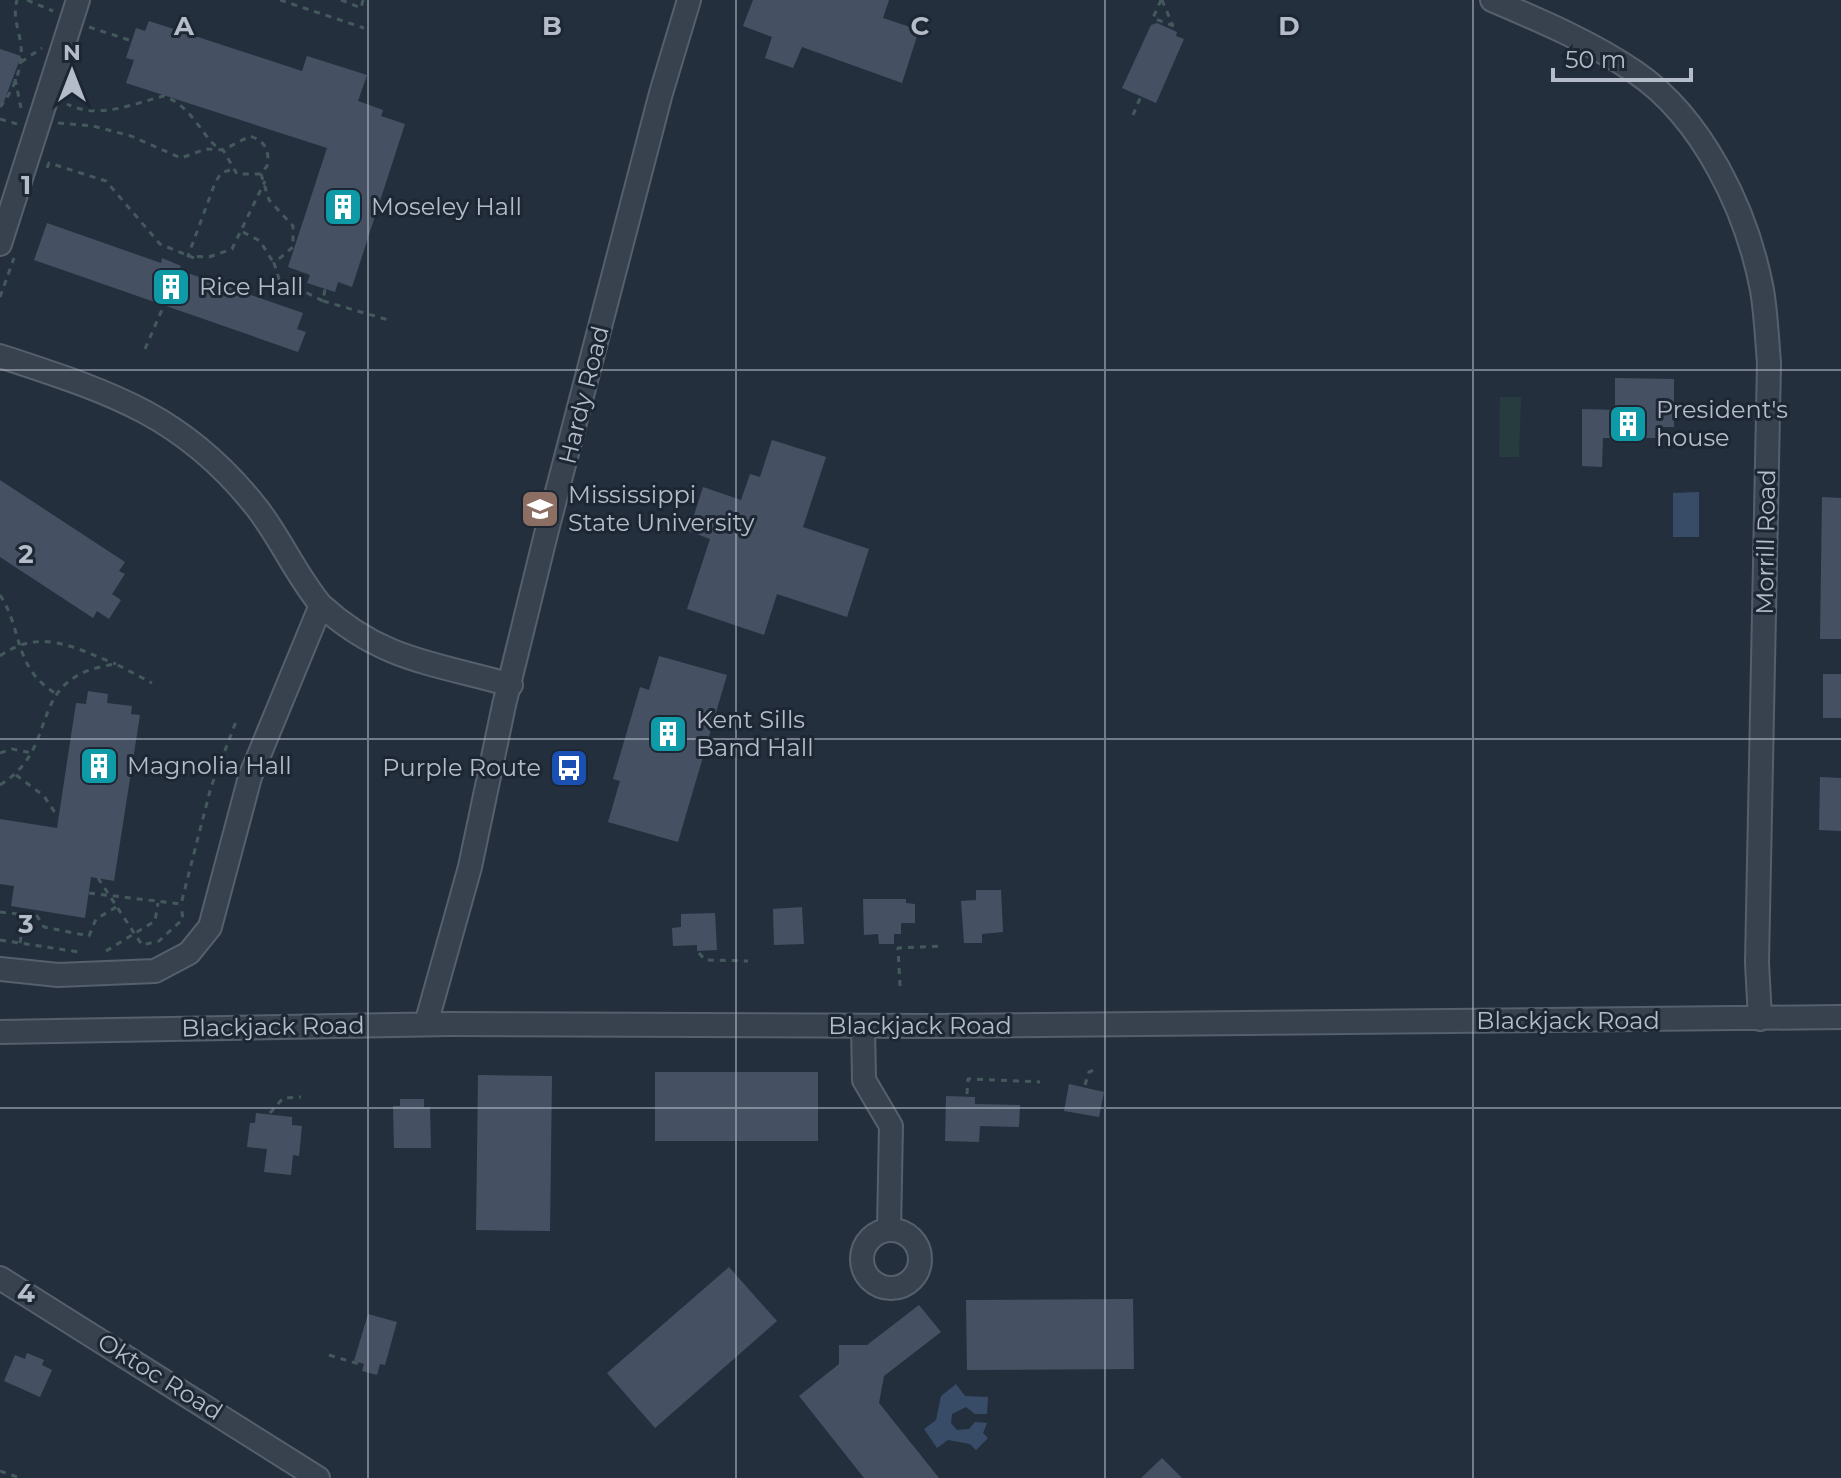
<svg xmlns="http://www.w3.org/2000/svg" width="1841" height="1478" font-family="Montserrat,sans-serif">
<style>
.green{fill:#263c3f}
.water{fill:#394c67}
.building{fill:#455162}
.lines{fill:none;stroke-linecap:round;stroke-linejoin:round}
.minor-casing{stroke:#565f6c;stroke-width:26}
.path{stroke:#44595c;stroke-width:3;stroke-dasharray:6 6;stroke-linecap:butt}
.minor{stroke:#38414e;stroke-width:22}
.grid{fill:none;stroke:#b4bcc9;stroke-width:2;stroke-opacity:0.55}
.labels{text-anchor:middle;stroke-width:6;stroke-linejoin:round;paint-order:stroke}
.poi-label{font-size:24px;fill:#b4bcc9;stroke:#1d2633;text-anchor:start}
.street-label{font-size:24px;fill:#b4bcc9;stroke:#1d2633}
.grid-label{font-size:26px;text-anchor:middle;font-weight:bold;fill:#b4bcc9;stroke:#1d2633;stroke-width:6;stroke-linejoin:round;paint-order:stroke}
</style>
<rect width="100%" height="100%" fill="#242f3e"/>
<path class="green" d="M 1500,397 L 1521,397 L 1519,457 L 1499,457 Z"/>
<path class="water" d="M 1699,492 L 1699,537 L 1673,537 L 1673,493 Z
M 956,1384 L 965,1396 L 988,1397 L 987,1414 L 975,1414 L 966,1407 L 952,1414 L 951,1423 L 957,1430 L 969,1429 L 975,1422 L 987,1423 L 983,1433 L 988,1438 L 976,1450 L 970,1444 L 948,1440 L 937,1448 L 924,1429 L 936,1420 L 941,1396 Z"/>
<path class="building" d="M 753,0 L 889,0 L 883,18 L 919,30 L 902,83 L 802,47 L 793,68 L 765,58 L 772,37 L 743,26 Z
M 149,21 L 302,71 L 307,56 L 367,75 L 358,101 L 383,110 L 381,116 L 405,124 L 352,287 L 338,282 L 335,292 L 307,283 L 310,275 L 288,267 L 327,148 L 126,83 L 134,60 L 126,58 L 136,28 L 145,31 Z
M 1157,23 L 1177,32 L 1176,36 L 1184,39 L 1156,103 L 1122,88 L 1151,25 Z
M 0,49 L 21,56 L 2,107 L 0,107 Z
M 47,223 L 161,263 L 162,258 L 181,266 L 179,270 L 303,313 L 297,329 L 306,332 L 298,352 L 34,260 Z
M 1615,378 L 1674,379 L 1674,427 L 1661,427 L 1661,438 L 1603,438 L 1602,467 L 1582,466 L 1582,409 L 1615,410 Z
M 772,440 L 826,457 L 803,527 L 869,549 L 847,617 L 777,594 L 764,635 L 687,609 L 710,539 L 689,531 L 703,487 L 741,500 L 750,474 L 760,477 Z
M 0,480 L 125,562 L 119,571 L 125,574 L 112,594 L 121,600 L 109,619 L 97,611 L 93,618 L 0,557 Z
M 1822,497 L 1841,498 L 1841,639 L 1820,639 Z
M 659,656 L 727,675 L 678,842 L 608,822 L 620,781 L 613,779 L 640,687 L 649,690 Z
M 1823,674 L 1841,674 L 1841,718 L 1823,718 Z
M 88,691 L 108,694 L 107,703 L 132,706 L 131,714 L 140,715 L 114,881 L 91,877 L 85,918 L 11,906 L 14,886 L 0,884 L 0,819 L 57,828 L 76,703 L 86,704 Z
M 1820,777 L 1841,778 L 1841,831 L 1819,830 Z
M 976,890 L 1001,890 L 1003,932 L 982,934 L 982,943 L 964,943 L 961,901 L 976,900 Z
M 863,899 L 906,899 L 906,903 L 915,904 L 915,923 L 901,923 L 901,934 L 894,934 L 894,944 L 879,944 L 878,934 L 864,935 Z
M 802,907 L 804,944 L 774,945 L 773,909 Z
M 715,913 L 717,950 L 697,951 L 697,945 L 673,946 L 672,928 L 681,927 L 681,914 Z
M 655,1072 L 818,1072 L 818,1141 L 655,1141 Z
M 478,1075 L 552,1076 L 550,1231 L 476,1230 Z
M 1069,1084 L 1104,1092 L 1099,1117 L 1064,1111 Z
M 946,1096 L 975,1097 L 975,1104 L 1020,1105 L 1019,1127 L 980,1126 L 979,1142 L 945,1141 Z
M 400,1099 L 424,1099 L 424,1107 L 430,1107 L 431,1148 L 394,1148 L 393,1106 L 400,1106 Z
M 256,1113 L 292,1117 L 292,1125 L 302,1126 L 299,1156 L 293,1155 L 291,1175 L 264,1172 L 267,1149 L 247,1147 L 250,1123 L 255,1123 Z
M 729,1267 L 777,1321 L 655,1428 L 607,1373 Z
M 1133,1299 L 1134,1369 L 967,1370 L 966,1300 Z
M 919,1305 L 941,1332 L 884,1376 L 879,1403 L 939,1478 L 864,1478 L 799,1396 L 839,1364 L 839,1345 L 867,1345 Z
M 368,1314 L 397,1322 L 385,1365 L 380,1364 L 377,1375 L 362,1371 L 364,1364 L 354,1361 Z
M 27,1353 L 44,1360 L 42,1365 L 52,1370 L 40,1397 L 4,1381 L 15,1355 L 25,1359 Z
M 1162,1458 L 1182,1478 L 1141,1478 Z"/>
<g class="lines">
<defs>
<path id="minor" d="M 1492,0 C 1541,21 1591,42 1635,72 C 1703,118 1747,211 1762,290 C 1766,314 1767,339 1769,363 L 1757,963 L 1760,1019
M 0,244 L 78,0
M 0,356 C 109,392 183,414 257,508 C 281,539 296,575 321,605 L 250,777 L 210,927 L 189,953 L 155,971 L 58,975 L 0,969
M 321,605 C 382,661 435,663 511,685
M 426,1024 L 470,867 L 504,705 L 547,530 L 661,93 L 689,0
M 863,1026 L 864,1080 L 891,1126 L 889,1230
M 0,1032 L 450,1024 L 935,1026 L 1841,1017
M862 1259a29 29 0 1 1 58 0a29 29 0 1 1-58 0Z
M 0,1278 L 318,1478"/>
</defs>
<use href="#minor" class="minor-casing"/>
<path class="path" d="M 27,0 L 53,11
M 280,0 L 364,28
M 341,0 L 361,8 L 363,0
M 1161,0 L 1153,18 L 1179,28
M 1162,0 L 1173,26
M 89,27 L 132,41
M 21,62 L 42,48
M 15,79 L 21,108
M 0,107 C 15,89 25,62 20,39 C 17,25 13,14 17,0
M 1133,115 L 1141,96
M 0,119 L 17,124
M 58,123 L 93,126 L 131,136 L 181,158 L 206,149 L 223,150 L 250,136 C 265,141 270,150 267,166 L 261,174 L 237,174 L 223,150 C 205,145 196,108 164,96 C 132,104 98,120 67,104
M 47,168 L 49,163 L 106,181 L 160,244 L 194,258
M 230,170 L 221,173 L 215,183 L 188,256 L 209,257 L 232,249 L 265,181
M 261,174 L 269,200 L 293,226 L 293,247 L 274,263 L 279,279 L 323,301 L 325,289
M 243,232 L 260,241 L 273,262
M 0,297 L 14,258
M 323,301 L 392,321
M 145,349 L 164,305
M 0,595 C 23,630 13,667 55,693
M 0,656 C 40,627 75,648 116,664
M 0,753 L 12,749 L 32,753
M 16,775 L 44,796 L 58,817
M 0,785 C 65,745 21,677 116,664 L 152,683
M 98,878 L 142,945 L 159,941 L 183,919 L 181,905
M 89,893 L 181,904 L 211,787 L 237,719
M 0,912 L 37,916 L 44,927 L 89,936 L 96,919 L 118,906
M 0,940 L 79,952
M 20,943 L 25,914
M 106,951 L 155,921 L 158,903
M 699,953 L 705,960 L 748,961
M 900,986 L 898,948 L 941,946
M 1085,1085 L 1089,1072 L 1097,1069
M 967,1094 L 968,1079 L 1040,1082
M 270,1113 L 283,1098 L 301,1097
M 329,1355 L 359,1364
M 0,1471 L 20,1478"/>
<use href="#minor" class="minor"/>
</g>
<path class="grid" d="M 368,0 L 368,1478M 736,0 L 736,1478M 1105,0 L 1105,1478M 1473,0 L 1473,1478M 0,370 L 1841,370M 0,739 L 1841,739M 0,1108 L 1841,1108"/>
<defs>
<symbol id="building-square" viewBox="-11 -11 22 22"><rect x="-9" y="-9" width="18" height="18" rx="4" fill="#0f9aa8" stroke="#1d2633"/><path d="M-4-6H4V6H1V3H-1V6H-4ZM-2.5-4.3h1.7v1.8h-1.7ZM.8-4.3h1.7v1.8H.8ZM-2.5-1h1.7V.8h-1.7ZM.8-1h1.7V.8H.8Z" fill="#fff"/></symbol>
<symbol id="university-square" viewBox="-11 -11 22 22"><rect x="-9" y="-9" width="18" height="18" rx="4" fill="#8d6e63" stroke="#1d2633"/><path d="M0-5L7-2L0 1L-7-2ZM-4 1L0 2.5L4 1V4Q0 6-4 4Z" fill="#fff"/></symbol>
<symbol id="bus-square" viewBox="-11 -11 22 22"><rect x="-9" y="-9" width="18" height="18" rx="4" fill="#1a4fb4" stroke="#1d2633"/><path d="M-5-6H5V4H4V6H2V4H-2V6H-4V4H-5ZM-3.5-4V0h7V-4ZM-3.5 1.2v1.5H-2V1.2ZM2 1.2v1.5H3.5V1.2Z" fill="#fff"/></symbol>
</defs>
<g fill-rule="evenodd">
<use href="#building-square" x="321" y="185" width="44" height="44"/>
<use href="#building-square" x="149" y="265" width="44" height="44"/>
<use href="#building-square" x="1606" y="402" width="44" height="44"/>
<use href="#university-square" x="518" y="487" width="44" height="44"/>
<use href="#building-square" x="646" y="712" width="44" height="44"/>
<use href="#building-square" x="77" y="744" width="44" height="44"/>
<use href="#bus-square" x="547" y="746" width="44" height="44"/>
</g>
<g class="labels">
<g class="poi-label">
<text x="371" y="215">Moseley Hall</text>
<text x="199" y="295">Rice Hall</text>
<text x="1656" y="418">President's<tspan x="1656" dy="28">house</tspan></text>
<text x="568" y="503">Mississippi<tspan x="568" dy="28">State University</tspan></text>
<text x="696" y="728">Kent Sills<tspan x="696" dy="28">Band Hall</tspan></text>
<text x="127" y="774">Magnolia Hall</text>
<text x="541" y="776" text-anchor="end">Purple Route</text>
</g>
<g class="street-label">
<text transform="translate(584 395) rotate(-76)" y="8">Hardy Road</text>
<text transform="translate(1766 542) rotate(-89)" y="8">Morrill Road</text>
<text x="1568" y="1029">Blackjack Road</text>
<text x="920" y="1034">Blackjack Road</text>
<text transform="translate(273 1027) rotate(-1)" y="8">Blackjack Road</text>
<text transform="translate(160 1377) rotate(32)" y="8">Oktoc Road</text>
</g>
</g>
<g class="grid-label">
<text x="184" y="35">A</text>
<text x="552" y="35">B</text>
<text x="920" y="35">C</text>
<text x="1289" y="35">D</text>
<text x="26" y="194">1</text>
<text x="26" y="563">2</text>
<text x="26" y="933">3</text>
<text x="26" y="1302">4</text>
</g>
<g transform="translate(72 72)" stroke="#1d2633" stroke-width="6" paint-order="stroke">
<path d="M0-6L14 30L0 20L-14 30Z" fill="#b4bcc9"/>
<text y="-12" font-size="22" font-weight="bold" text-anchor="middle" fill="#b4bcc9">N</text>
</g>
<path d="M1553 68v12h138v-12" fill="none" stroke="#b4bcc9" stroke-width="4"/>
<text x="1565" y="68" font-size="24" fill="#b4bcc9" stroke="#1d2633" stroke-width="6" paint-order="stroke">50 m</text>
</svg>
